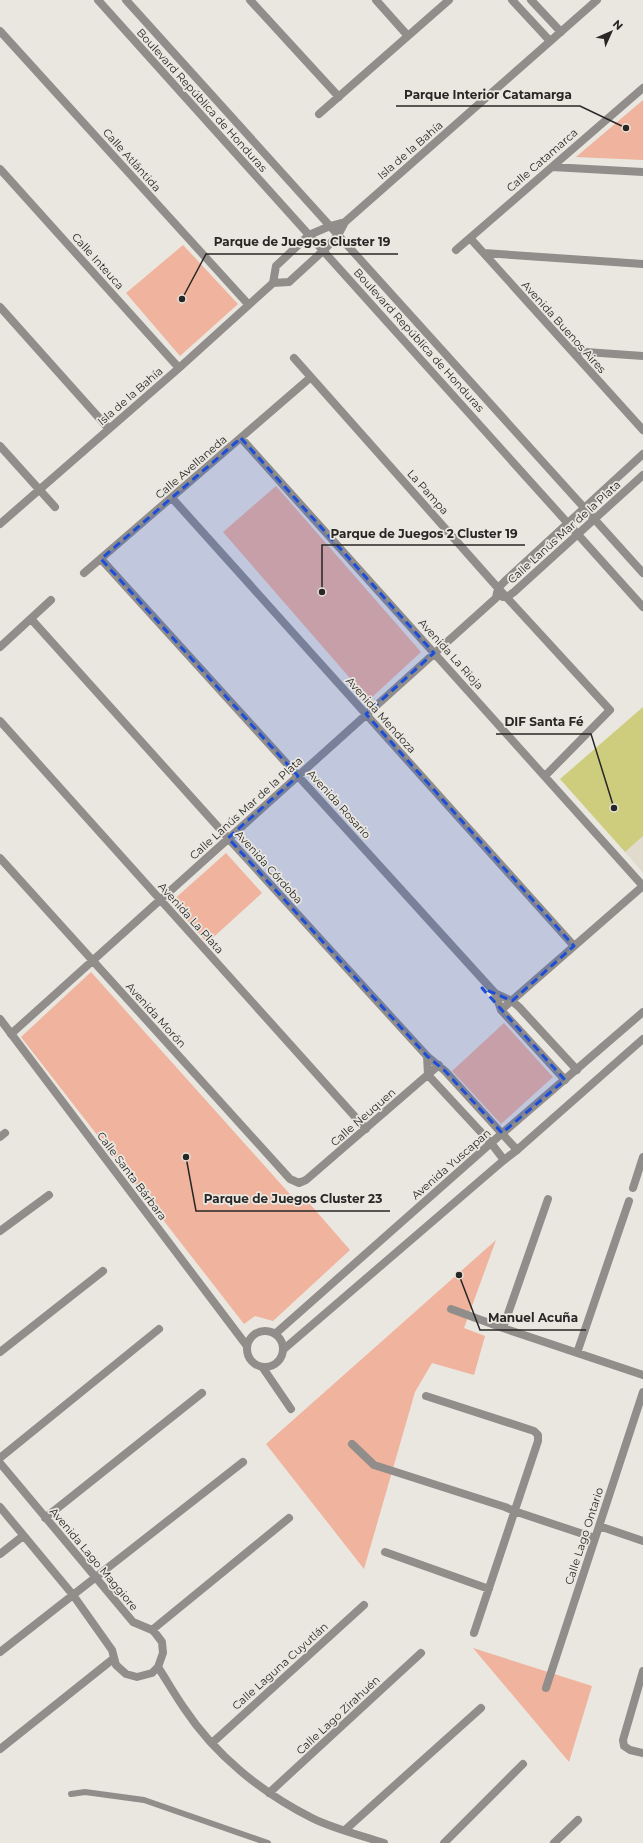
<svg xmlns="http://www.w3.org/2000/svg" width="643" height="1843" font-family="Montserrat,sans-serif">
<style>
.built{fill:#e1dbcd}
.green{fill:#f0b39d}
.building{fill:#cecd7e}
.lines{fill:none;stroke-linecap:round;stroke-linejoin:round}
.service{stroke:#908d8b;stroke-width:6}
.minor{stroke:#908d8b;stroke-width:8}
.tertiary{stroke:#908d8b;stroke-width:8}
.marked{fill:#1d4ed8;fill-opacity:0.2;stroke:#1d4ed8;stroke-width:3;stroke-dasharray:8 5;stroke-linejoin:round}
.labels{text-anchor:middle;stroke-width:3.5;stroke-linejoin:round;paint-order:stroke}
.street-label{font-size:11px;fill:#282725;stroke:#eae7e0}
.leader{fill:none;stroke:#282725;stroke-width:1.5}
.callout-dot{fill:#282725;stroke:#eae7e0;stroke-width:1.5}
.callout-label{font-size:12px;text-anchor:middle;font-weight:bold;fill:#282725;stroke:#eae7e0;stroke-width:3.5;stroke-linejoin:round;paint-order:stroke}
</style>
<rect width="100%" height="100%" fill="#eae7e0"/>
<path class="built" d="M 643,836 L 643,873 L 625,852 Z"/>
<path class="green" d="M 643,100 L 643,160 L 576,157 Z
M 183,245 L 238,304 L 180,356 L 126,293 Z
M 276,486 L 421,652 L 369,700 L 223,532 Z
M 226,853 L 262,893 L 207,943 L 171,902 Z
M 91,972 L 296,1201 L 303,1196 L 350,1250 L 273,1321 L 255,1316 L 244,1324 L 21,1037 Z
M 504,1023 L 553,1077 L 501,1124 L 452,1071 Z
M 496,1240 L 464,1328 L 485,1336 L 474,1375 L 432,1363 L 415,1392 L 364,1569 L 266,1444 Z
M 473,1648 L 592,1686 L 569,1762 Z"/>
<path class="building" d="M 643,707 L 643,836 L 625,852 L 560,779 Z"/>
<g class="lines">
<path class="service" d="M 71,1794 L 85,1792 L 144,1800 L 268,1843"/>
<path class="minor" d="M 250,0 L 339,97
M 376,0 L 408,36
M 512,0 L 550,41
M 531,0 L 561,32
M 0,31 L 248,304
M 319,114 L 449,0
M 552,167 L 643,172
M 0,169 L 179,368
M 470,238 L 643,430
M 456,250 L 643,88
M 484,253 L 643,264
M 273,283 L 289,282 L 324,250 L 338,235 L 345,222 L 597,0
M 0,307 L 109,429
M 572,351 L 643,356
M 294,358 L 498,588 L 610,710 L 545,776
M 241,438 L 643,886
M 0,446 L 55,507
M 172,498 L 574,946
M 0,524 L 179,368 L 273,283 L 276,266 L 309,235 L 330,226 L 345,222
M 101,559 L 495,993 L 501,1010 L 565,1080
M 84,573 L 311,377
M 503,597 L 507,597 L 514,592 L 643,475
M 32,620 L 228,838 L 427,1056 L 445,1071 L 517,1150
M 0,647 L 51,600
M 0,721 L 366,1129
M 0,858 L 290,1179 L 299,1183 L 306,1180 L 439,1065
M 495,993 L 512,1001 L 519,1007 L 577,1070
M 501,1010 L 643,886
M 11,1034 L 496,598 L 498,588 L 505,581 L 643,454
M 427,1056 L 428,1075 L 491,1143 L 504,1160
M 0,1137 L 5,1133
M 633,1188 L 643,1157
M 0,1231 L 49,1195
M 451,1309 L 503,1328 L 643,1375
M 503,1328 L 548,1199
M 0,1352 L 103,1271
M 577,1353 L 629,1201
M 263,1368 L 291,1409
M 426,1396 L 534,1431 L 538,1435 L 538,1441 L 474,1633
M 352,1444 L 374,1465 L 505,1507 L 514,1511 L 595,1538
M 0,1458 L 159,1329
M 0,1463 L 133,1622 L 152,1630 L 156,1634 L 162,1642 L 163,1653 L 158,1667 L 152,1673 L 137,1677 L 126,1674 L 116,1665 L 112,1650 L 73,1595 L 0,1507
M 45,1518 L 202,1393
M 599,1526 L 643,1541
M 385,1552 L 489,1589
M 0,1554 L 23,1536
M 152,1630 L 289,1518
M 0,1652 L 243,1462
M 158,1667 C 167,1681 175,1695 184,1708 C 215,1755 262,1793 312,1818 C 334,1829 360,1835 384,1843
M 643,1671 L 623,1740 L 624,1746 L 630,1750 L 643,1753
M 546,1688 L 643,1392
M 212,1743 L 364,1605
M 0,1749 L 113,1659
M 269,1793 L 421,1653
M 345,1830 L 481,1708
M 444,1843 L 523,1764
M 554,1843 L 578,1820"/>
<path class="tertiary" d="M 98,0 L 643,607
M 126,0 L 643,573
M 0,1019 L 247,1346
M247 1349a18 18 0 1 1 36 0a18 18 0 1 1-36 0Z
M 275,1334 L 491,1143 L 643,1012
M 284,1349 L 504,1160 L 517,1150 L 643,1039"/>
</g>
<path class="marked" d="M 241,438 L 434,653 L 366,714 L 574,946 L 512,1001 L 482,988 L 565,1080 L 502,1133 L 445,1071 L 427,1056 L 228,838 L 298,776 L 101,559 Z"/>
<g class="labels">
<g class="street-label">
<text transform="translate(202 100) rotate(48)" y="4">Boulevard República de Honduras</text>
<text transform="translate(410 150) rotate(-41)" y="4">Isla de la Bahía</text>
<text transform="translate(132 160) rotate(48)" y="4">Calle Atlántida</text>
<text transform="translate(542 160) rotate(-41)" y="4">Calle Catamarca</text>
<text transform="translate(98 261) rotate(48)" y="4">Calle Inteuca</text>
<text transform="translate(564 327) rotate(48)" y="4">Avenida Buenos Aires</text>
<text transform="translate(419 340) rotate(48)" y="4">Boulevard República de Honduras</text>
<text transform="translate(130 396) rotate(-41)" y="4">Isla de la Bahía</text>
<text transform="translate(191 467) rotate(-41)" y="4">Calle Avellaneda</text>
<text transform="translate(428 492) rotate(48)" y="4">La Pampa</text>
<text transform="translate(564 532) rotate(-42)" y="4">Calle Lanús Mar de la Plata</text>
<text transform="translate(451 654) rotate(48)" y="4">Avenida La Rioja</text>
<text transform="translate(381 715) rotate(48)" y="4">Avenida Mendoza</text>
<text transform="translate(339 804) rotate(48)" y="4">Avenida Rosario</text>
<text transform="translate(246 808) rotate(-42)" y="4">Calle Lanús Mar de la Plata</text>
<text transform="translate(269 867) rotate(48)" y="4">Avenida Córdoba</text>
<text transform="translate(191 918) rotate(48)" y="4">Avenida La Plata</text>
<text transform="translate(156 1015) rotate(48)" y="4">Avenida Morón</text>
<text transform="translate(363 1117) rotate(-41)" y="4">Calle Neuquen</text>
<text transform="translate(451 1164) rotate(-41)" y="4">Avenida Yuscapan</text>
<text transform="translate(132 1176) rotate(53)" y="4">Calle Santa Bárbara</text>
<text transform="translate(584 1536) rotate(-72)" y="4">Calle Lago Ontario</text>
<text transform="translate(94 1559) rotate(50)" y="4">Avenida Lago Maggiore</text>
<text transform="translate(280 1666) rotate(-42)" y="4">Calle Laguna Cuyutlán</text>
<text transform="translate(338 1715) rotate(-43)" y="4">Calle Lago Zirahuén</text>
</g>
</g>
<path class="leader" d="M626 128L580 106H396M182 299L206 254H398M322 592L322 545H525M614 808L591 734H496M186 1157L196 1211H390M459 1275L480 1330H586"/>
<g class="callout-dot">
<circle cx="626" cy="128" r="4"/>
<circle cx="182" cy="299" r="4"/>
<circle cx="322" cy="592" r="4"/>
<circle cx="614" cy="808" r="4"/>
<circle cx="186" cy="1157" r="4"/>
<circle cx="459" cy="1275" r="4"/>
</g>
<g class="callout-label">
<text x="488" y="99">Parque Interior Catamarga</text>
<text x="302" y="246">Parque de Juegos Cluster 19</text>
<text x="424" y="538">Parque de Juegos 2 Cluster 19</text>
<text x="544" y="726">DIF Santa Fé</text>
<text x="293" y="1203">Parque de Juegos Cluster 23</text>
<text x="533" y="1322">Manuel Acuña</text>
</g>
<g transform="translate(611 32) rotate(45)" stroke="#eae7e0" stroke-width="3" paint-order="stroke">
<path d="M0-3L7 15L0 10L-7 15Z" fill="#282725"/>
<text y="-6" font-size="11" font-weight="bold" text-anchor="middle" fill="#282725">N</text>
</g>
</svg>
